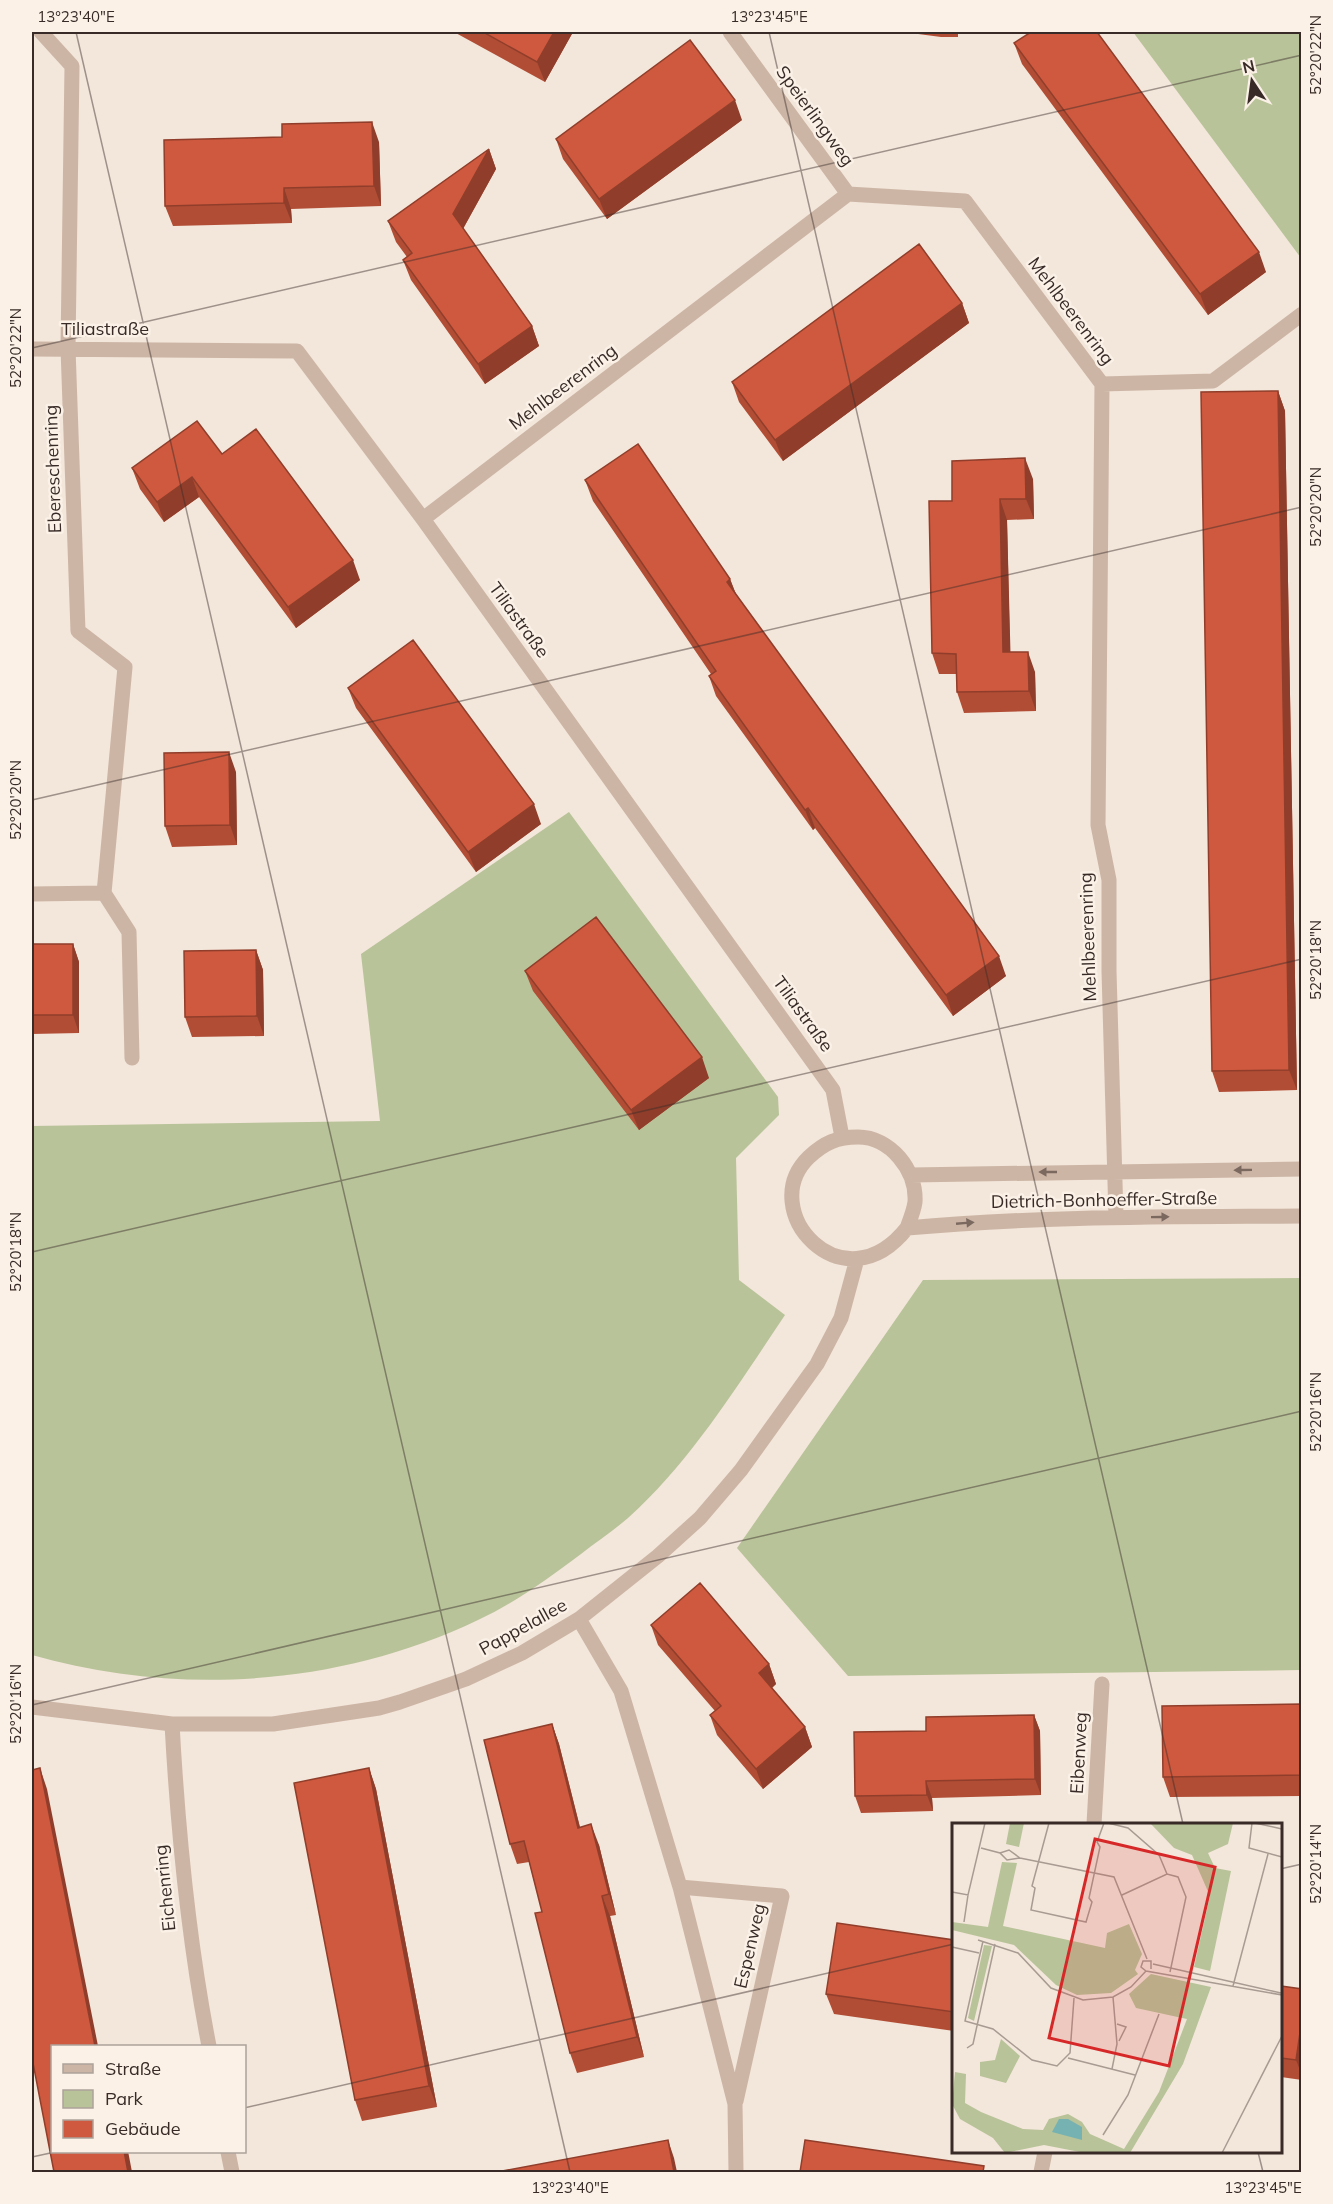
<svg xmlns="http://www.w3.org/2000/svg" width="1333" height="2204" font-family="Mulish,sans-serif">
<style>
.green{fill:#b8c399}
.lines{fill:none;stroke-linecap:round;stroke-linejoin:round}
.minor{stroke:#ccb5a5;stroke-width:15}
.wall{fill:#b14d35}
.shaded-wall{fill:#903e2b}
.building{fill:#ce593e;stroke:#903e2b;stroke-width:1.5}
.oneway{fill:#7b6960}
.ticks{fill:none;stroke:#382b27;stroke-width:1.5;stroke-opacity:0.45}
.labels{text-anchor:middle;stroke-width:5;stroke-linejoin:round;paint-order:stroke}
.street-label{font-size:18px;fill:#382b27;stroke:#fbf1e7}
.inset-road{fill:none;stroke:#a89b92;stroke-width:1.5}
.view{fill:#d62828;fill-opacity:0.15;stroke:#d62828;stroke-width:3}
.inset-edge{fill:none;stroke:#382b27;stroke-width:3}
.neatline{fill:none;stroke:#382b27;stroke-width:2}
.ticks-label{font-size:15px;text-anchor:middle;fill:#382b27}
</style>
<rect width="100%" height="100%" fill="#f3e6da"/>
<path class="green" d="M 1133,32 L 1301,32 L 1301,258 Z
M 569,812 L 778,1097 L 779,1115 L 736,1158 L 739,1280 L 785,1315 C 737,1386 692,1460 628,1518 C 613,1531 596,1542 581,1554 C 549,1578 515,1603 478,1620 C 340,1686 178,1697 32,1655 L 32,1126 L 380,1121 L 361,954 Z
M 1301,1278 L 1301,1670 L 848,1676 L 737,1548 L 923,1280 Z"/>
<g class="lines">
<path class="minor" d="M 730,32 L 848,194
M 32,349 L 297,351 L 423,519 L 833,1090 L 842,1137
M 1102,384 L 1213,381 L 1302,314
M 423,519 L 848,194 L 965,201 L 1102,384 L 1098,825 L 1109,880 L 1109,971 L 1116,1217
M 104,893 L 129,932 L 132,1058
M 32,894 L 104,893 L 125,667 L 78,631 L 68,348 L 72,66 L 41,32
M 911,1175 L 1302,1169
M 907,1228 C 910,1220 914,1210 915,1202 C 917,1170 890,1137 858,1137 C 837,1137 824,1143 809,1157 C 754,1210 843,1309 907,1228 C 1038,1216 1170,1217 1302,1216
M 579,1619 L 621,1691 L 680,1887 L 735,2104 L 736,2172
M 32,1707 L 172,1724 L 273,1724 L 379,1708 L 400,1702 L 466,1679 L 522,1653 L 579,1619 L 658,1556 L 700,1518 L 741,1470 L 817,1364 L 841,1318 L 857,1259
M 172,1724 C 178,1833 188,1939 209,2046
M 1094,1824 L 1102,1684
M 680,1887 L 782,1896 L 736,2101
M 228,2152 L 232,2172
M 1041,2172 L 1045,2152"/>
</g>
<path class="wall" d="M 454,32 L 573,32 L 545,82 Z
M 903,32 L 958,32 L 958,37 L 941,37 Z
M 1014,43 L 1266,272 L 1208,315 L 1022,64 Z
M 742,120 L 607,219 L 563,159 L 556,139 Z
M 379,142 L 381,206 L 291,209 L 292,223 L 173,226 L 165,206 Z
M 489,149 L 496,169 L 463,229 L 532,326 L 539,346 L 485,384 L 411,280 L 403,260 L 407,257 L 396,242 L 388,221 Z
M 962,303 L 969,323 L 783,461 L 739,402 L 732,382 Z
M 1278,391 L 1285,411 L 1297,1090 L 1219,1092 L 1212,1071 Z
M 222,454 L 360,580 L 296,628 L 199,497 L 164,522 L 140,489 L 132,468 Z
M 1033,479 L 1034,519 L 1007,520 L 1010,652 L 1035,672 L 1036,711 L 964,713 L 957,692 L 956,674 L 939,674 L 932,653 L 952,501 Z
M 585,480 L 730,579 L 736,594 L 1006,976 L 953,1016 L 815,828 L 813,830 L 716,696 L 709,676 L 711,674 L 593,501 Z
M 348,688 L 541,824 L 476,872 L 356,708 Z
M 236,772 L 237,845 L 172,847 L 165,826 Z
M 32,944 L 73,944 L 79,962 L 79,1033 L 32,1034 Z
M 256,950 L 263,970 L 264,1036 L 192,1037 L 185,1017 Z
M 525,971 L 709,1078 L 639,1130 L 533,991 Z
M 651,1625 L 769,1664 L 776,1684 L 772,1688 L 805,1727 L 812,1747 L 763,1789 L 717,1735 L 710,1715 L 715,1711 L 658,1645 Z
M 1302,1704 L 1302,1796 L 1170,1797 L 1163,1777 Z
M 1034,1715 L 1040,1731 L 1041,1795 L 932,1798 L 933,1811 L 861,1813 L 855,1796 L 926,1731 Z
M 552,1724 L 559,1744 L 580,1827 L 599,1845 L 616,1915 L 610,1916 L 644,2057 L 577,2073 L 570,2053 L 542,1912 L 529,1862 L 517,1864 L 510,1844 Z
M 369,1768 L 376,1789 L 437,2107 L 362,2121 L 355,2100 Z
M 954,1940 L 954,2031 L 834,2014 L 826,1994 Z
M 1281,1986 L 1302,1989 L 1302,2080 L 1281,2077 Z"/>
<path class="shaded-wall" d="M 554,32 L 573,32 L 545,82 L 537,62 Z
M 735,100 L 742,120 L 607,219 L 599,199 Z
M 372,122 L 379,142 L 381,206 L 374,186 Z
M 489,149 L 496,169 L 460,234 L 453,214 Z
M 284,188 L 291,209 L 292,223 L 284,203 Z
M 1259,252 L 1266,272 L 1208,315 L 1200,294 Z
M 962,303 L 969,323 L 783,461 L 775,440 Z
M 532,326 L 539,346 L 485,384 L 478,364 Z
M 1278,391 L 1285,411 L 1297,1090 L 1289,1070 Z
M 1025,458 L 1033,479 L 1034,519 L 1026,499 Z
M 192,477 L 199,497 L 164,522 L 157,502 Z
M 1000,499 L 1007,520 L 1011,673 L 1003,652 Z
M 353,560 L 360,580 L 296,628 L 288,607 Z
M 730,579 L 738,600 L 727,582 Z
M 1028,652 L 1035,672 L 1036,711 L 1029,691 Z
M 229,752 L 236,772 L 237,845 L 230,825 Z
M 534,804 L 541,824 L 476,872 L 468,852 Z
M 808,808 L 815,828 L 813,830 L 805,810 Z
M 73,944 L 79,962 L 79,1033 L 73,1015 Z
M 256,950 L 263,970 L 264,1036 L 257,1016 Z
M 999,956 L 1006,976 L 953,1016 L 946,995 Z
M 702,1057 L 709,1078 L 639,1130 L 631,1110 Z
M 769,1664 L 776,1684 L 766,1693 L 759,1673 Z
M 1034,1715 L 1040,1731 L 1041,1795 L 1035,1779 Z
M 552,1724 L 559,1744 L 585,1848 L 578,1828 Z
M 805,1727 L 812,1747 L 763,1789 L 756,1769 Z
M 40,1768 L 47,1789 L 98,2046 L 95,2046 Z
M 369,1768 L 376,1789 L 437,2107 L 429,2086 Z
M 926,1781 L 932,1798 L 933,1811 L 927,1795 Z
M 591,1824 L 599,1845 L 616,1915 L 609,1894 Z
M 602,1896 L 610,1916 L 644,2057 L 637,2037 Z
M 1302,2019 L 1302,2075 L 1296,2060 Z
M 668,2140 L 674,2158 L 677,2172 L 674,2172 Z
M 124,2151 L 128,2151 L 132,2172 L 128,2172 Z"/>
<path class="building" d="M 483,32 L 554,32 L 537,62 Z
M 1031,32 L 1097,32 L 1259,252 L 1200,294 L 1014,43 Z
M 690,40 L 735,100 L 599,199 L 556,139 Z
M 372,122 L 374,186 L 284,188 L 284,203 L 165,206 L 164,140 L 282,137 L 282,124 Z
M 489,149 L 453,214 L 532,326 L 478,364 L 403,260 L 412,253 L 388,221 Z
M 919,244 L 962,303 L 775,440 L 732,382 Z
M 1278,391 L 1289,1070 L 1212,1071 L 1201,392 Z
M 197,421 L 222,454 L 256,429 L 353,560 L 288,607 L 192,477 L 157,502 L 132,468 Z
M 638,444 L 730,579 L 727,582 L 999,956 L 946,995 L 808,808 L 805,810 L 709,676 L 716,671 L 585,480 Z
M 1025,458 L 1026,499 L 1000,499 L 1003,652 L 1028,652 L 1029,691 L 957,692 L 956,654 L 932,653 L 929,501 L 952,501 L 952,461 Z
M 413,640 L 534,804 L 468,852 L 348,688 Z
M 229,752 L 230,825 L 165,826 L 164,753 Z
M 596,917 L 702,1057 L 631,1110 L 525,971 Z
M 32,944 L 73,944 L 73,1015 L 32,1015 Z
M 256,950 L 257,1016 L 185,1017 L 184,951 Z
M 700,1583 L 769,1664 L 759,1673 L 805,1727 L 756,1769 L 710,1715 L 721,1706 L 651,1625 Z
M 1302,1704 L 1302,1775 L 1163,1777 L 1162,1706 Z
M 1034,1715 L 1035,1779 L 926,1781 L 927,1795 L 855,1796 L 854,1732 L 926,1731 L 926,1717 Z
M 552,1724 L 578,1828 L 591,1824 L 609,1894 L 602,1896 L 637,2037 L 570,2053 L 535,1913 L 542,1912 L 524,1841 L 510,1844 L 484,1740 Z
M 40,1768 L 95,2046 L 52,2046 L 52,2151 L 124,2151 L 128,2172 L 54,2172 L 32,2058 L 32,1770 Z
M 369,1768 L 429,2086 L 355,2100 L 294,1783 Z
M 837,1923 L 954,1940 L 954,2012 L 826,1994 Z
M 1281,1986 L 1302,1989 L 1302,2019 L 1296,2060 L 1281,2058 Z
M 668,2140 L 674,2172 L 497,2172 Z
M 805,2140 L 984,2166 L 983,2172 L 800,2172 Z"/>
<defs><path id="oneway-solid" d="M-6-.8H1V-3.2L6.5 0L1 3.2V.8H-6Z" transform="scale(1.5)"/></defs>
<g class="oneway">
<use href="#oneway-solid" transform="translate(1243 1170) rotate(179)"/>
<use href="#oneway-solid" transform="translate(1048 1172) rotate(180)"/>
<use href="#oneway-solid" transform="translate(1160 1217) rotate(-1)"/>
<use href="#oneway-solid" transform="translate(965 1223) rotate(-5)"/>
</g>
<path class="ticks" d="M 76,32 L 570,2172M 769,32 L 1183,1824M 32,348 L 1302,55M 32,800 L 1302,507M 32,1252 L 1302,959M 32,1705 L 1302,1411M 1280,1869 L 1302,1864M 244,2108 L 954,1944M 1258,2152 L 1263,2172M 32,2157 L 55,2152"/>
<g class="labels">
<g class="street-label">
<text transform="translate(815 116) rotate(54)" y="6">Speierlingweg</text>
<text transform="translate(1071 311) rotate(53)" y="6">Mehlbeerenring</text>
<text x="105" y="335">Tiliastraße</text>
<text transform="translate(563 387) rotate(-37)" y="6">Mehlbeerenring</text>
<text transform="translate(53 469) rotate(-92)" y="6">Ebereschenring</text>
<text transform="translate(519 620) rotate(54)" y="6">Tiliastraße</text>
<text transform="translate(1088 937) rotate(-92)" y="6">Mehlbeerenring</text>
<text transform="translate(803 1014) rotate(54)" y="6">Tiliastraße</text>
<text transform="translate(1104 1200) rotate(-1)" y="6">Dietrich-Bonhoeffer-Straße</text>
<text transform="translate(523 1627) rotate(-29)" y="6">Pappelallee</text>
<text transform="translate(1079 1753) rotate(-87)" y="6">Eibenweg</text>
<text transform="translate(165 1888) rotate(-96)" y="6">Eichenring</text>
<text transform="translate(750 1946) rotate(-77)" y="6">Espenweg</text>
</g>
</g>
<g transform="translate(952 1823)">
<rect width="330" height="330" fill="#f3e6da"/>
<path d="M 58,0 L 72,0 L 67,24 L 54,21 ZM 198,0 L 281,0 L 276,21 L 256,30 L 263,45 L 279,48 L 258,148 L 242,144 L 258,73 L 240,32 L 222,25 ZM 50,39 L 65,40 L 51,103 L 153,125 L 155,110 L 177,101 L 190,131 L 183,147 L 186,151 L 159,170 L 125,172 L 104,162 L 62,122 L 0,107 L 0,99 L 36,104 ZM 32,122 L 40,123 L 22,198 L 16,195 ZM 199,151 L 259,164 L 231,241 L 178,330 L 133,330 L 92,322 L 53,330 L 41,315 L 8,296 L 0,281 L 3,249 L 14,251 L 13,280 L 29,289 L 71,306 L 91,307 L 97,296 L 116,291 L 130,299 L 138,311 L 172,326 L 207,269 L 235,196 L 184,185 L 177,171 ZM 49,216 L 68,233 L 54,260 L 28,253 L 28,239 L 43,237 Z" fill="#b8c399"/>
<path d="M 107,296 L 116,296 L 130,304 L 130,317 L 100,309 Z" fill="#77b2b2"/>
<path class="inset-road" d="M 97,0 L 80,63 L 83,65 L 79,87 L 134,99 L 140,79 L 137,75 L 148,24 L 145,19 L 152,0M 156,0 L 176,5 L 207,32 L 215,51M 300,0 L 297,25 L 330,34M 303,0 L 330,6M 29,25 L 48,30 L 55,37 L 68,35 L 162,54 L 195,136M 48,30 L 57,27 L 68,35M 0,69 L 16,72 L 33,0M 170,72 L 215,51 L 226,54 L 234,74 L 218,149M 12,99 L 16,72M 26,117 L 66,130 L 99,165 L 131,177 L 161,174 L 179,164 L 194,148M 31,118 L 13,198 L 41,206 L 80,237 L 105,243 L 118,230 L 122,175M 0,124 L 27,130M 201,141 L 329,170M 199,146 L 199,138 L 191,138 L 189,144 L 194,148 L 330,172M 281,163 L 316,31M 165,201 L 174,204 L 167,218M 15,225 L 21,221 L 43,121M 116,235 L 183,252M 160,246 L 165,221 L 161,174M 151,312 L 176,272 L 207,191M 270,330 L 330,213"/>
<path class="view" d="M 143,16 L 263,44 L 217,243 L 97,215 Z"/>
<rect width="330" height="330" class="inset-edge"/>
</g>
<rect width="1333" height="2204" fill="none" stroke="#fbf1e7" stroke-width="66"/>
<rect x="51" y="2045" width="195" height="108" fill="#fbf1e7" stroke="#ada29a" stroke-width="1.5"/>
<rect x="63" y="2064" width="30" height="9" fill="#ccb5a5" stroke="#ada29a" stroke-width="1.5"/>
<text x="105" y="2075" font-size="18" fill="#382b27">Straße</text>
<rect x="63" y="2090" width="30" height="18" fill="#b8c399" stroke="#ada29a" stroke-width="1.5"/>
<text x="105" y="2105" font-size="18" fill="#382b27">Park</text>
<rect x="63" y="2120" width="30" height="18" fill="#ce593e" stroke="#ada29a" stroke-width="1.5"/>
<text x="105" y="2135" font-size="18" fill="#382b27">Gebäude</text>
<g transform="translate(1252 81) rotate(347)" stroke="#fbf1e7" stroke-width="4.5" paint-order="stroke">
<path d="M0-4.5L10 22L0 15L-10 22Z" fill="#382b27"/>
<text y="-9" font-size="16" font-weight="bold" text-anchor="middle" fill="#382b27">N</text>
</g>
<rect x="33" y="33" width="1267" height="2138" class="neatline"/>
<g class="ticks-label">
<text x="76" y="22">13°23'40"E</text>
<text x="769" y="22">13°23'45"E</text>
<text transform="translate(1316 55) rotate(-90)" y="5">52°20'22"N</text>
<text transform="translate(16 348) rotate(-90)" y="5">52°20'22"N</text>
<text transform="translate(1316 507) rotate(-90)" y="5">52°20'20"N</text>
<text transform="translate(16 800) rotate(-90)" y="5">52°20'20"N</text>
<text transform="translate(1316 960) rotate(-90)" y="5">52°20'18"N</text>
<text transform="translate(16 1252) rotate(-90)" y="5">52°20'18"N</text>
<text transform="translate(1316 1412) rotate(-90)" y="5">52°20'16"N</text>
<text transform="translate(16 1704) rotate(-90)" y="5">52°20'16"N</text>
<text transform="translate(1316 1864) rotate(-90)" y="5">52°20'14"N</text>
<text x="570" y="2193">13°23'40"E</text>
<text x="1263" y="2193">13°23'45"E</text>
</g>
</svg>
